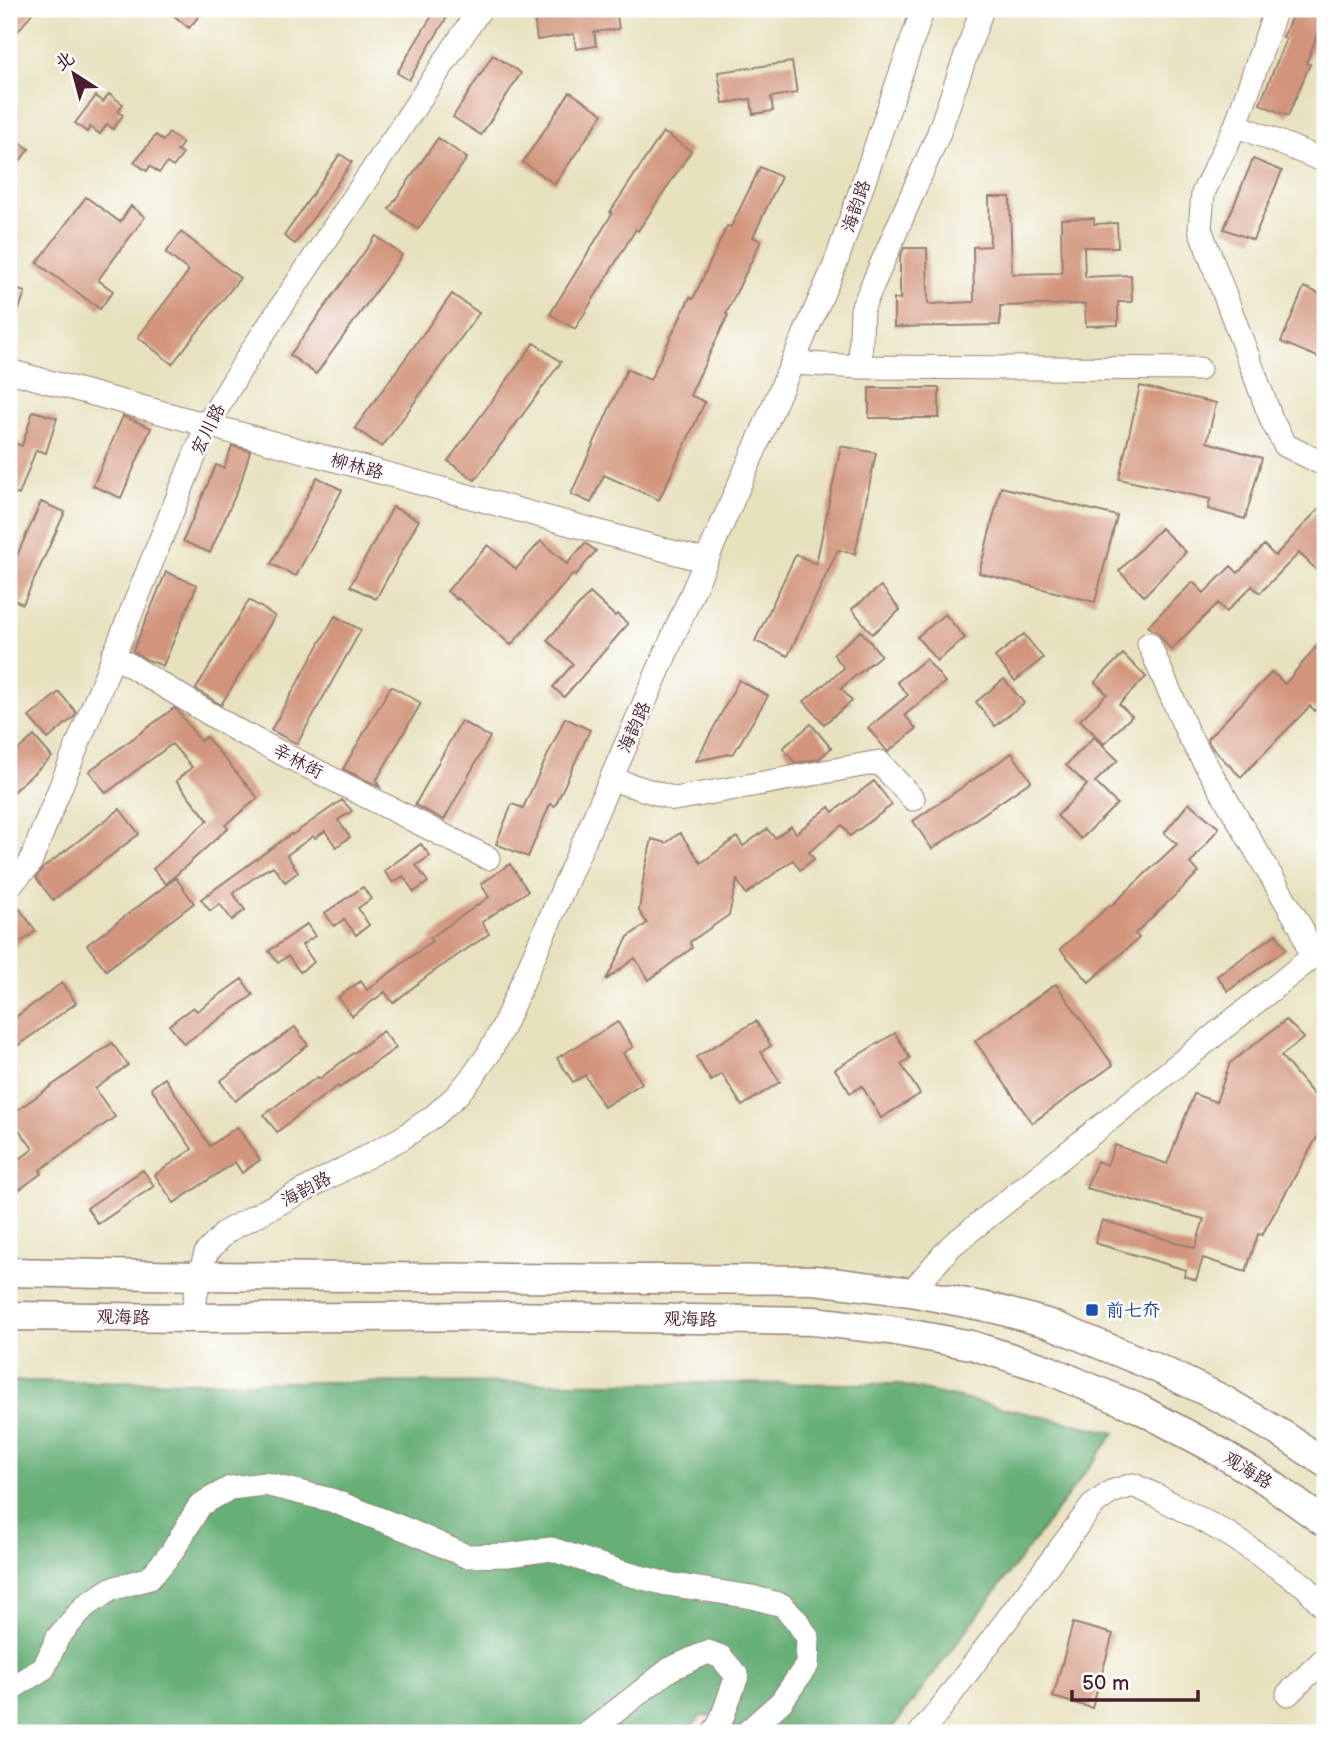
<svg xmlns="http://www.w3.org/2000/svg" width="1334" height="1742" font-family="'Balsamiq Sans','LXGW WenKai TC',sans-serif">
<style>
.forest{fill:#66af77;stroke:#586751;stroke-width:2}
.building{fill:#d2957c}
.lines{fill:none;stroke-linecap:round;stroke-linejoin:round}
.minor-casing{stroke:#988074;stroke-width:25}
.major-casing{stroke:#988074;stroke-width:31}
.minor{stroke:#fff;stroke-width:23}
.major{stroke:#fff;stroke-width:28}
.transit-dot{fill:#1a4fb4;stroke:#fff;stroke-width:2.5}
.labels{text-anchor:middle;stroke-width:5;stroke-linejoin:round;paint-order:stroke}
.street-label{font-size:18px;fill:#4a1f2b;stroke:#fff}
.transit-label{font-size:18px;fill:#164399;stroke:#fff;text-anchor:start}
</style>
<rect width="100%" height="100%" fill="#fff"/>
<filter id="ink" filterUnits="userSpaceOnUse"><feTurbulence type="fractalNoise" baseFrequency=".0143" numOctaves="2"/><feDisplacementMap in="SourceGraphic" scale="14" xChannelSelector="R" yChannelSelector="G"/><feConvolveMatrix kernelMatrix="1 2 1 2 8 2 1 2 1" color-interpolation-filters="sRGB"/></filter>
<filter id="wash" filterUnits="userSpaceOnUse"><feTurbulence type="fractalNoise" baseFrequency=".00686" numOctaves="4" result="noise"/><feDisplacementMap in="SourceGraphic" scale="28" xChannelSelector="R" yChannelSelector="G"/><feGaussianBlur stdDeviation="1.57" result="paint"/><feColorMatrix in="noise" values="0 0 0 0 0 0 0 0 0 0 0 0 0 0 0 0 0 1.4 0 .05"/><feComposite in="paint" operator="in"/></filter>
<g filter="url(#wash)">
<rect width="100%" height="100%" fill="#e7e1be"/>
<path class="forest" d="M 9,1381 L 896,1384 L 1115,1433 L 889,1733 L 726,1733 L 733,1718 L 701,1716 L 687,1733 L 9,1733 Z"/>
<g id="blocks">
<path class="building" d="M 9,9 L 35,9 L 9,43 Z
M 166,9 L 205,9 L 189,28 Z
M 436,9 L 452,9 L 409,80 L 397,73 Z
M 533,9 L 616,9 L 619,29 L 594,32 L 596,46 L 576,49 L 574,34 L 537,40 Z
M 1295,9 L 1325,9 L 1325,17 L 1306,63 L 1310,64 L 1288,116 L 1260,104 L 1286,39 L 1283,37 Z
M 493,55 L 521,73 L 481,135 L 453,117 Z
M 792,62 L 797,93 L 771,97 L 773,111 L 753,114 L 751,99 L 723,103 L 718,72 Z
M 570,92 L 603,114 L 555,184 L 523,162 Z
M 109,94 L 123,104 L 118,112 L 123,115 L 113,129 L 107,124 L 100,134 L 90,127 L 87,132 L 75,123 L 96,96 L 103,102 Z
M 663,132 L 691,151 L 638,231 L 636,229 L 575,329 L 550,314 L 612,214 L 610,212 Z
M 169,133 L 183,143 L 177,151 L 183,154 L 173,167 L 167,163 L 159,173 L 150,166 L 147,171 L 134,162 L 156,135 L 163,141 Z
M 9,134 L 29,149 L 9,175 Z
M 438,138 L 467,158 L 418,229 L 389,209 Z
M 340,154 L 352,162 L 295,244 L 284,236 Z
M 1253,159 L 1282,171 L 1253,240 L 1224,229 Z
M 760,167 L 781,177 L 753,237 L 761,241 L 726,314 L 728,315 L 690,395 L 705,402 L 659,500 L 604,475 L 591,503 L 571,494 L 627,369 L 650,380 L 690,297 L 693,299 L 727,226 L 731,227 Z
M 86,197 L 120,222 L 131,206 L 145,217 L 98,280 L 113,291 L 100,309 L 37,263 Z
M 989,197 L 1010,197 L 1012,274 L 1062,273 L 1061,219 L 1094,218 L 1094,224 L 1117,223 L 1118,247 L 1084,247 L 1085,277 L 1131,275 L 1132,302 L 1118,302 L 1118,325 L 1086,326 L 1085,304 L 1000,306 L 1000,325 L 894,327 L 894,299 L 900,299 L 900,258 L 904,248 L 927,248 L 928,304 L 974,302 L 973,247 L 990,246 Z
M 181,232 L 240,278 L 172,364 L 138,337 L 189,271 L 166,253 Z
M 376,236 L 402,255 L 316,374 L 290,355 Z
M 9,287 L 25,292 L 11,333 L 9,333 Z
M 1304,287 L 1325,296 L 1325,345 L 1320,358 L 1281,342 Z
M 452,294 L 479,313 L 382,447 L 355,428 Z
M 534,343 L 561,362 L 475,480 L 448,461 Z
M 1140,386 L 1216,403 L 1207,442 L 1262,458 L 1245,519 L 1208,509 L 1210,499 L 1119,479 Z
M 869,388 L 939,388 L 939,418 L 869,418 Z
M 33,411 L 57,418 L 46,453 L 36,450 L 19,495 L 9,491 L 9,452 L 12,442 L 22,446 Z
M 123,416 L 151,428 L 121,498 L 93,486 Z
M 232,446 L 250,451 L 241,482 L 210,553 L 183,541 L 216,465 L 224,468 Z
M 841,446 L 876,453 L 855,554 L 838,550 L 788,656 L 755,641 L 796,554 L 816,564 Z
M 317,477 L 342,490 L 296,576 L 271,564 Z
M 1001,487 L 1117,516 L 1095,602 L 979,573 Z
M 41,502 L 65,512 L 23,604 L 9,598 L 9,573 Z
M 1325,502 L 1325,578 L 1299,553 L 1260,593 L 1252,586 L 1226,612 L 1218,603 L 1171,650 L 1158,633 L 1148,626 L 1193,582 L 1204,593 L 1231,566 L 1238,573 L 1264,545 L 1275,556 Z
M 393,507 L 419,520 L 376,599 L 350,586 Z
M 1161,528 L 1186,552 L 1144,596 L 1119,571 Z
M 541,541 L 567,564 L 585,543 L 596,551 L 575,576 L 573,574 L 511,645 L 458,598 L 457,600 L 447,591 L 488,545 L 516,569 Z
M 166,572 L 197,585 L 163,666 L 146,659 L 133,651 Z
M 881,586 L 900,610 L 872,634 L 852,609 Z
M 590,593 L 615,616 L 617,614 L 628,624 L 564,697 L 553,687 L 573,664 L 547,640 Z
M 249,600 L 275,616 L 221,705 L 196,689 Z
M 945,614 L 965,638 L 937,661 L 917,637 Z
M 335,616 L 361,630 L 297,744 L 271,730 Z
M 861,631 L 881,655 L 841,688 L 852,701 L 824,724 L 804,701 L 844,668 L 833,654 Z
M 1024,634 L 1043,658 L 1015,681 L 995,657 Z
M 1325,636 L 1325,699 L 1315,711 L 1310,706 L 1241,777 L 1213,749 L 1207,739 L 1272,672 L 1285,684 Z
M 1123,654 L 1146,677 L 1119,704 L 1132,716 L 1104,744 L 1080,720 L 1107,694 L 1095,682 Z
M 926,659 L 945,682 L 905,715 L 916,729 L 888,752 L 868,728 L 908,695 L 897,682 Z
M 1004,679 L 1024,703 L 995,726 L 976,702 Z
M 739,680 L 768,696 L 734,753 L 696,761 Z
M 391,686 L 421,703 L 376,781 L 380,787 L 343,769 Z
M 59,692 L 76,712 L 74,717 L 48,739 L 29,717 Z
M 174,708 L 178,711 L 200,741 L 206,737 L 258,798 L 225,825 L 228,828 L 166,884 L 153,869 L 208,820 L 176,781 L 192,767 L 172,744 L 106,793 L 89,771 Z
M 565,718 L 590,730 L 555,806 L 550,804 L 528,857 L 496,844 L 512,804 L 523,808 Z
M 461,721 L 490,737 L 444,820 L 415,805 Z
M 811,724 L 831,748 L 819,759 L 795,763 L 783,748 Z
M 34,736 L 52,757 L 9,795 L 9,758 Z
M 1094,737 L 1118,760 L 1095,782 L 1117,804 L 1081,839 L 1057,816 L 1087,785 L 1066,765 Z
M 1012,753 L 1031,781 L 932,849 L 913,821 Z
M 874,781 L 892,805 L 850,836 L 842,825 L 809,852 L 814,859 L 800,870 L 793,860 L 746,894 L 737,880 L 729,915 L 690,942 L 692,948 L 649,980 L 635,958 L 606,980 L 628,937 L 647,923 L 639,911 L 644,873 L 652,839 L 666,843 L 680,833 L 701,863 L 737,837 L 743,846 L 767,829 L 775,838 L 791,826 L 796,833 L 829,807 L 833,812 Z
M 342,800 L 352,811 L 338,820 L 350,837 L 336,847 L 325,831 L 315,838 L 313,836 L 287,855 L 298,872 L 285,882 L 273,866 L 262,872 L 233,893 L 245,910 L 232,920 L 220,904 L 210,911 L 201,899 L 291,834 L 292,835 Z
M 1189,803 L 1219,828 L 1190,864 L 1199,872 L 1135,934 L 1139,938 L 1089,982 L 1060,949 L 1110,905 L 1111,906 L 1177,844 L 1164,833 Z
M 120,809 L 139,834 L 53,900 L 36,878 L 43,868 Z
M 421,844 L 430,856 L 416,865 L 428,882 L 414,892 L 403,876 L 393,883 L 384,871 Z
M 510,864 L 528,891 L 482,922 L 489,934 L 430,974 L 393,1003 L 385,992 L 352,1016 L 338,997 L 361,981 L 367,990 L 432,941 L 430,938 L 489,897 L 481,884 Z
M 176,878 L 194,903 L 106,970 L 87,945 Z
M 363,887 L 371,899 L 358,908 L 369,925 L 356,935 L 344,919 L 334,926 L 325,913 Z
M 19,908 L 36,931 L 9,951 L 9,915 Z
M 307,924 L 315,936 L 302,945 L 314,962 L 300,972 L 288,956 L 278,963 L 269,951 Z
M 1276,934 L 1286,949 L 1228,991 L 1217,976 Z
M 242,979 L 253,995 L 184,1044 L 169,1025 L 193,1007 L 197,1011 Z
M 62,983 L 76,1003 L 9,1052 L 9,1022 Z
M 1056,984 L 1113,1065 L 1032,1123 L 975,1041 Z
M 1286,1020 L 1304,1038 L 1281,1056 L 1325,1108 L 1325,1123 L 1262,1235 L 1258,1234 L 1246,1272 L 1203,1258 L 1196,1280 L 1184,1276 L 1186,1270 L 1095,1243 L 1102,1220 L 1195,1248 L 1204,1219 L 1086,1188 L 1097,1161 L 1107,1165 L 1115,1145 L 1167,1164 L 1194,1094 L 1216,1102 L 1230,1063 Z
M 756,1021 L 771,1046 L 761,1052 L 780,1082 L 742,1106 L 722,1074 L 711,1081 L 696,1057 Z
M 618,1022 L 633,1047 L 623,1053 L 642,1083 L 604,1107 L 585,1075 L 573,1082 L 557,1058 Z
M 295,1027 L 308,1045 L 235,1101 L 220,1081 Z
M 383,1031 L 396,1048 L 339,1088 L 338,1086 L 310,1106 L 277,1132 L 264,1115 L 289,1096 L 318,1077 L 319,1079 Z
M 895,1033 L 910,1058 L 901,1064 L 920,1094 L 881,1118 L 862,1086 L 850,1093 L 835,1069 Z
M 112,1043 L 128,1065 L 95,1089 L 115,1117 L 40,1170 L 42,1173 L 9,1197 L 9,1167 L 33,1149 L 9,1116 Z
M 165,1078 L 210,1146 L 237,1127 L 260,1160 L 242,1173 L 235,1162 L 174,1203 L 155,1175 L 192,1149 L 151,1088 Z
M 143,1170 L 154,1186 L 98,1224 L 87,1208 Z
M 1073,1623 L 1113,1634 L 1092,1708 L 1053,1697 Z"/>
</g>
</g>
<g filter="url(#ink)">
<use href="#blocks" fill-opacity="0" stroke="#988074" stroke-width="2"/>
<g class="lines">
<defs>
<path id="minor" d="M 1276,9 L 1236,125 L 1203,193 L 1200,229 L 1272,421 L 1285,445 L 1325,465
M 1236,125 L 1325,161
M 792,363 L 860,367 L 1199,369
M 860,367 L 862,309 L 938,135 L 982,9
M 9,371 L 706,561
M 113,655 L 238,731 L 488,858
M 611,779 L 675,799 L 879,762 L 913,799
M 9,886 L 29,865 L 207,425 L 249,355 L 480,9
M 911,1292 L 951,1246 L 1311,958 L 1302,929 L 1188,734 L 1149,644
M 192,1318 L 199,1276 L 206,1253 L 227,1231 L 402,1138 L 434,1116 L 456,1096 L 472,1077 L 488,1055 L 503,1027 L 835,265 L 923,9
M 9,1690 L 44,1668 L 58,1637 L 85,1606 L 111,1589 L 150,1578 L 172,1552 L 200,1505 L 230,1488 L 265,1484 L 331,1500 L 410,1531 L 466,1556 L 508,1555 L 551,1549 L 624,1573 L 667,1584 L 752,1597 L 782,1605 L 797,1621 L 808,1638 L 807,1665 L 781,1702 L 746,1733
M 1288,1694 L 1325,1658
M 588,1733 L 670,1669 L 708,1652 L 721,1657 L 737,1676 L 720,1723 L 713,1733
M 920,1733 L 937,1713 L 1092,1506 L 1111,1492 L 1133,1485 L 1155,1495 L 1230,1535 L 1305,1586 L 1325,1608"/>
<path id="major" d="M 9,1272 L 199,1276 L 815,1280 L 911,1292 L 996,1309 L 1050,1324 L 1157,1368 L 1224,1400 L 1285,1436 L 1325,1463
M 9,1316 L 192,1318 L 505,1316 L 814,1321 L 890,1330 L 971,1345 L 1044,1368 L 1138,1408 L 1211,1447 L 1267,1481 L 1325,1523"/>
</defs>
<use href="#minor" class="minor-casing"/>
<use href="#major" class="major-casing"/>
<use href="#minor" class="minor"/>
<use href="#major" class="major"/>
</g>
</g>
<rect class="transit-dot" x="1085" y="1303" width="14" height="14" rx="3.5"/>
<g class="labels">
<g class="street-label">
<text transform="translate(856 206) rotate(-71)" y="6">海韵路</text>
<text transform="translate(208 429) rotate(-64)" y="6">宏川路</text>
<text transform="translate(357 466) rotate(15)" y="6">柳林路</text>
<text transform="translate(634 727) rotate(-66)" y="6">海韵路</text>
<text transform="translate(298 761) rotate(27)" y="6">辛林街</text>
<text transform="translate(306 1189) rotate(-28)" y="6">海韵路</text>
<text transform="translate(123 1317) rotate(1)" y="6">观海路</text>
<text transform="translate(690 1319) rotate(1)" y="6">观海路</text>
<text transform="translate(1248 1470) rotate(32)" y="6">观海路</text>
</g>
<g class="transit-label">
<text x="1106" y="1316">前七夼</text>
</g>
</g>
<rect width="1334" height="1742" fill="none" stroke="#fff" stroke-width="35"/>
<g transform="translate(74 74) rotate(324)" stroke="#ffffff" stroke-width="5" paint-order="stroke">
<path d="M0-5L12 26L0 18L-12 26Z" fill="#4a1f2b"/>
<text y="-10" font-size="19" font-weight="bold" text-anchor="middle" fill="#4a1f2b">北</text>
</g>
<path d="M1072 1690v10h126v-10" fill="none" stroke="#4a1f2b" stroke-width="3.5"/>
<text x="1082" y="1690" font-size="21" fill="#4a1f2b" stroke="#ffffff" stroke-width="5" paint-order="stroke">50 m</text>
</svg>
